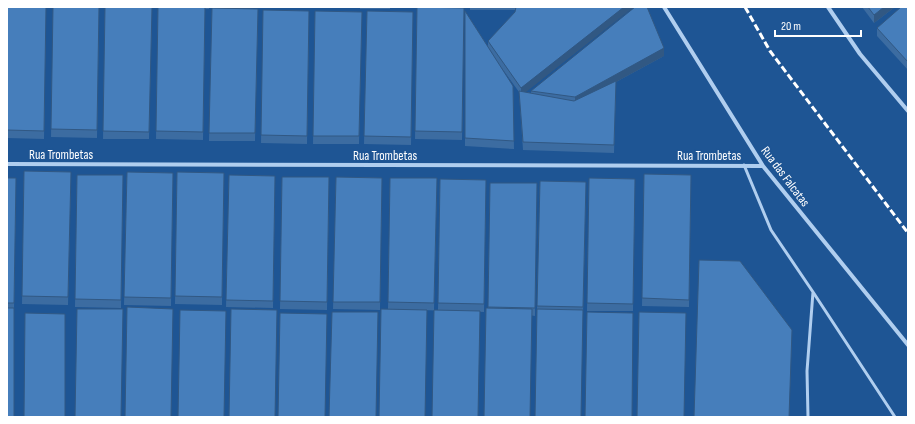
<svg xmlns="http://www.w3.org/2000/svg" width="915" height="424" font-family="'Sofia Sans Condensed',sans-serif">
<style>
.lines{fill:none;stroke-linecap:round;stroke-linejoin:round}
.service{stroke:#b0ceef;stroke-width:3}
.minor{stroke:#b0ceef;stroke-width:4}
.rail{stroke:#fff;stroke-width:3;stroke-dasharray:7 3;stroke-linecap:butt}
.wall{fill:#3c6ca1}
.shaded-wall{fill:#315883}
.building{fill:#467ebb;stroke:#315883}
.labels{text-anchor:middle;stroke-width:3;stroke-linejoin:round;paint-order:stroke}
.street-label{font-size:13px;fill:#fff;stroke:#1e5594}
</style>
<rect width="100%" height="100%" fill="#1e5594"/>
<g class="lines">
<path class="service" d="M 744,165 L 771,230 L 813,292 L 807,371 L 808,417
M 813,292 L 895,417"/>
<path class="minor" d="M 664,7 L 763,166 L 908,345
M 828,7 L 860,54 L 908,111
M 7,164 L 763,166"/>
<path class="rail" d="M 745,7 L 770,51 L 908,233"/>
</g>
<path class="wall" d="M 7,7 L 46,7 L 44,139 L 7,138 Z
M 53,7 L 99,7 L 97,138 L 51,137 Z
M 105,7 L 152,7 L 149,139 L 103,139 Z
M 158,7 L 209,7 L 209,9 L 205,9 L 203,140 L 156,139 Z
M 360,7 L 390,7 L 390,9 L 360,9 Z
M 417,7 L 464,8 L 462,140 L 415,139 Z
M 470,7 L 515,7 L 515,10 L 470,10 Z
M 862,7 L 895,7 L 874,23 Z
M 908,7 L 908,70 L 877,36 L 877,28 Z
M 212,8 L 258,9 L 255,141 L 209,141 Z
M 263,10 L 309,11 L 307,144 L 261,143 Z
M 315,11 L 362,12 L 359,144 L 313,144 Z
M 367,11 L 413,12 L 411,145 L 364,144 Z
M 465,11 L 488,47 L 488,41 L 525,92 L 531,93 L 531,91 L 664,56 L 616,82 L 614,153 L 523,150 L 519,92 L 501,67 L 513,86 L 514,149 L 465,146 Z
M 24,171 L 71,172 L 68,305 L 22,304 Z
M 127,172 L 173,173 L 171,306 L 124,305 Z
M 177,172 L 224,173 L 222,305 L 175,304 Z
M 644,174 L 691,175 L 689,307 L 642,306 Z
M 77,175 L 123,175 L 121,308 L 75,307 Z
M 229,175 L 275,176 L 273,308 L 226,307 Z
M 282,177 L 329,177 L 327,310 L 280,309 Z
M 336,177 L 382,178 L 380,310 L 333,309 Z
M 7,178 L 16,178 L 14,311 L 7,417 Z
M 390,178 L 437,178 L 434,310 L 438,310 L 440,179 L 486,180 L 484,312 L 388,309 Z
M 589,178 L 635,179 L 633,311 L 587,311 Z
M 540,181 L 586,182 L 583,315 L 537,309 Z
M 490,183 L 537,183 L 535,316 L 488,308 Z"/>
<path class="shaded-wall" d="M 624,7 L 634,7 L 521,96 L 521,88 Z
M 884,7 L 895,7 L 874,23 L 874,15 Z
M 664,48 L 664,56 L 616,82 L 614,153 L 616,82 L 575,105 L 575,97 Z"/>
<path class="building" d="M 7,7 L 46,7 L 44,131 L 7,130 Z
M 53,7 L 99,7 L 97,130 L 51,129 Z
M 105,7 L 152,7 L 149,132 L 103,131 Z
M 158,7 L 205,7 L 203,132 L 156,131 Z
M 417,7 L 464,8 L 462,132 L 415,131 Z
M 516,7 L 624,7 L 521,88 L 488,41 L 515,12 Z
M 635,7 L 647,7 L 664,48 L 575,97 L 531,91 Z
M 868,7 L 884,7 L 874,15 Z
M 901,7 L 908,7 L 908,62 L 877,28 Z
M 212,8 L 258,9 L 255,133 L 209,133 Z
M 263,10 L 309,11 L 307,136 L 261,135 Z
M 315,11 L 362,12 L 359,136 L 313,136 Z
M 367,11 L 413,12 L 411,137 L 364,136 Z
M 465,11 L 513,86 L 514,141 L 465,138 Z
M 616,81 L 614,145 L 523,142 L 519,91 L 574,101 Z
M 24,171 L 71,172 L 68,297 L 22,296 Z
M 127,172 L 173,173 L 171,298 L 124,297 Z
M 177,172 L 224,173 L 222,297 L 175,296 Z
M 644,174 L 691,175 L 689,300 L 642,298 Z
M 77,175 L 123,175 L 121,300 L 75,299 Z
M 229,175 L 275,176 L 273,301 L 226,300 Z
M 282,177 L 329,177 L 327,302 L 280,301 Z
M 336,177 L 382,178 L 380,302 L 333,302 Z
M 7,178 L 16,178 L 14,303 L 7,303 Z
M 390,178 L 437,178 L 434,303 L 388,302 Z
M 589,178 L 635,179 L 633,304 L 587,303 Z
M 440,179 L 486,180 L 484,304 L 438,303 Z
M 540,181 L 586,182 L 583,307 L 537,306 Z
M 490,183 L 537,183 L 535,308 L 488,307 Z
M 699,260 L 740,261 L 792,330 L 789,417 L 694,417 Z
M 127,307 L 173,309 L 171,417 L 125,417 Z
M 7,308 L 14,308 L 14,417 L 7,417 Z
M 486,308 L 532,309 L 530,417 L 484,417 Z
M 77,309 L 123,309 L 121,417 L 75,417 Z
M 231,309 L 277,310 L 275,417 L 229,417 Z
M 381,309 L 427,310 L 425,417 L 379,417 Z
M 537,309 L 583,310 L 581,417 L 535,417 Z
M 180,310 L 226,311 L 224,417 L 178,417 Z
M 434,310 L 480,311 L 478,417 L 432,417 Z
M 332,312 L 378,312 L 376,417 L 329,417 Z
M 587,312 L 633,313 L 632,417 L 585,417 Z
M 639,312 L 686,313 L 684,417 L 637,417 Z
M 25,313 L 65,314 L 65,417 L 24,417 Z
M 280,313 L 327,314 L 325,417 L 278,417 Z"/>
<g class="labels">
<g class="street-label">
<text x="61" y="159">Rua Trombetas</text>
<text x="385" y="160">Rua Trombetas</text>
<text x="709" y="160">Rua Trombetas</text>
<text transform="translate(786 176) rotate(53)" y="5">Rua das Falcatas</text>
</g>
</g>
<rect width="915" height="424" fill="none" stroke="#ffffff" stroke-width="16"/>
<path d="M775 30v6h86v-6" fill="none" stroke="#ffffff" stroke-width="2"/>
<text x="781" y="30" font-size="12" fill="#ffffff" stroke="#1e5594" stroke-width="3" paint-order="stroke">20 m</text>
</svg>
